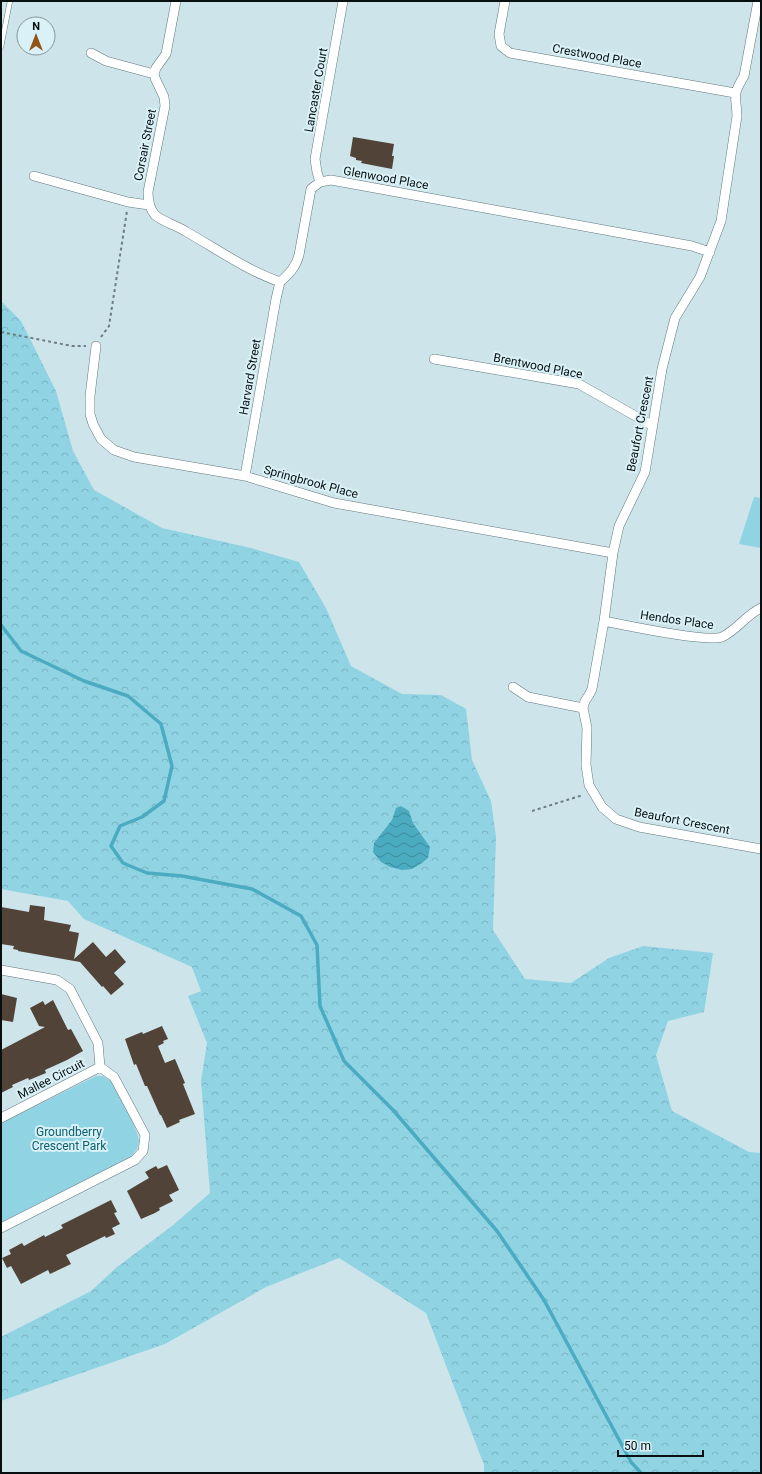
<svg xmlns="http://www.w3.org/2000/svg" width="762" height="1474" font-family="Roboto,sans-serif">
<style>
.forest{fill:url(#forest-crowns)}
.green{fill:#90d4e4}
.water{fill:url(#water-waves)}
.lines{fill:none;stroke-linecap:round;stroke-linejoin:round}
.stream{stroke:#4babc0;stroke-width:3.5}
.building{fill:#524338}
.service-casing{stroke:#62787e;stroke-width:5.5}
.minor-casing{stroke:#62787e;stroke-width:10}
.path{stroke:#6d7d81;stroke-width:2;stroke-dasharray:3 3;stroke-linecap:butt}
.service{stroke:#fff;stroke-width:4.5}
.minor{stroke:#fff;stroke-width:9}
.labels{text-anchor:middle;stroke-width:4;stroke-linejoin:round;paint-order:stroke}
.street-label{font-size:12px;fill:#070f11;stroke:#d9f1f7}
.park-label{font-size:12px;fill:#0c5e6d;stroke:#d9f1f7}
</style>
<defs>
<pattern id="forest-crowns" width="20" height="18" patternUnits="userSpaceOnUse"><rect width="20" height="18" fill="#90d4e4"/><path d="M2 6a3 3 0 1 1 6 0M12 15a3 3 0 1 1 6 0" fill="none" stroke="#7bb5c3"/></pattern>
<pattern id="water-waves" width="16" height="10" patternUnits="userSpaceOnUse"><rect width="16" height="10" fill="#4babc0"/><path d="M0 5q4-4 8 0t8 0" fill="none" stroke="#3c8a9b"/></pattern>
</defs>
<rect width="100%" height="100%" fill="#cce4ea"/>
<path class="forest" d="M 1,301 L 21,321 L 56,391 L 73,451 L 94,490 L 162,528 L 251,548 L 299,562 L 326,608 L 351,666 L 402,694 L 441,695 L 466,709 L 472,760 L 491,801 L 496,837 L 493,930 L 525,979 L 571,983 L 609,958 L 643,946 L 713,953 L 704,1012 L 668,1021 L 656,1055 L 672,1111 L 749,1152 L 761,1153 L 761,1473 L 484,1473 L 484,1465 L 426,1313 L 339,1258 L 266,1287 L 165,1344 L 1,1401 L 1,1337 L 91,1291 L 117,1267 L 172,1226 L 210,1193 L 201,1081 L 207,1043 L 188,996 L 201,991 L 192,967 L 84,919 L 68,901 L 1,889 Z"/>
<path class="green" d="M 754,497 L 761,498 L 761,548 L 739,544 Z
M 96,1076 L 103,1076 L 111,1081 C 118,1092 140,1132 139,1143 C 137,1151 132,1156 126,1160 L 1,1223 L 1,1123 Z"/>
<path class="water" d="M 401,806 L 409,811 L 413,823 L 430,847 L 428,858 L 422,863 L 412,869 L 402,870 L 390,867 L 381,862 L 373,852 L 374,843 L 392,820 L 396,808 Z"/>
<g class="lines">
<path class="stream" d="M 1,625 L 21,651 L 84,681 L 128,696 L 161,724 L 172,766 L 164,801 L 142,817 L 120,826 L 111,846 L 123,863 L 147,873 L 182,876 L 252,889 L 301,916 L 317,945 L 320,1006 L 344,1061 L 393,1110 L 497,1231 L 544,1300 L 631,1462 L 641,1473"/>
</g>
<path class="building" d="M 353,137 L 394,144 L 392,156 L 394,156 L 392,169 L 361,163 L 362,161 L 356,160 L 356,158 L 350,156 Z
M 30,905 L 45,907 L 44,920 L 71,925 L 69,931 L 79,933 L 74,959 L 93,942 L 106,957 L 115,949 L 126,962 L 114,973 L 124,984 L 111,995 L 103,986 L 102,987 L 80,962 L 18,951 L 18,950 L 13,949 L 14,946 L 1,944 L 1,907 L 29,912 Z
M 1,994 L 17,998 L 13,1022 L 1,1020 Z
M 53,1000 L 68,1030 L 71,1029 L 83,1051 L 67,1060 L 45,1070 L 46,1073 L 29,1080 L 28,1078 L 12,1085 L 13,1087 L 1,1093 L 1,1050 L 45,1027 L 39,1026 L 30,1008 L 43,1001 L 45,1005 Z
M 162,1026 L 168,1039 L 163,1041 L 164,1043 L 158,1046 L 165,1063 L 175,1059 L 185,1083 L 183,1084 L 195,1114 L 179,1120 L 180,1122 L 167,1128 L 161,1115 L 160,1115 L 147,1086 L 145,1086 L 136,1064 L 134,1065 L 125,1039 L 142,1032 L 143,1034 Z
M 167,1165 L 179,1190 L 169,1195 L 173,1201 L 159,1208 L 160,1210 L 155,1213 L 141,1219 L 127,1191 L 149,1178 L 145,1172 L 156,1166 L 158,1169 Z
M 111,1200 L 117,1212 L 114,1213 L 120,1224 L 112,1228 L 115,1234 L 106,1238 L 105,1236 L 66,1255 L 71,1264 L 50,1274 L 48,1270 L 21,1284 L 11,1266 L 7,1268 L 2,1258 L 11,1254 L 9,1250 L 22,1243 L 24,1246 L 44,1235 L 45,1237 L 63,1228 L 61,1225 Z"/>
<g class="lines">
<defs>
<path id="service" d="M 1,47 L 10,1"/>
<path id="minor" d="M 176,1 L 166,54 L 156,68 L 154,74 L 155,78 L 164,97 L 165,106 L 148,192 C 148,200 149,208 155,215 C 163,222 176,225 185,231 C 217,249 246,270 280,282 C 289,274 296,267 299,255 L 311,189 L 320,182 L 331,180 L 692,246 L 710,252
M 505,1 L 499,34 L 501,46 L 510,53 L 735,93
M 758,1 L 744,76 C 732,96 736,94 737,116 L 721,221 L 700,277 L 675,318 L 662,369 L 645,472 L 619,526 L 613,553 L 604,621 L 592,689 L 589,695 L 585,701 L 583,708 L 587,728 L 586,765 L 589,785 L 602,807 L 616,819 L 639,827 L 761,849
M 91,53 L 106,61 L 154,74
M 34,176 L 128,202 L 149,205
M 320,182 L 317,172 L 315,159 L 343,1
M 96,346 L 90,396 L 90,414 L 93,424 L 101,439 L 114,450 L 134,457 L 245,476 L 334,503 L 613,553
M 434,359 L 579,384 L 653,426
M 245,476 L 276,299 L 280,282
M 604,621 C 624,625 707,643 722,637 C 737,630 746,615 761,608
M 513,687 L 528,697 L 583,708
M 1,970 L 57,980 L 70,989 L 98,1043 L 100,1067
M 1,1118 L 100,1067
M 1,1228 L 135,1160 L 143,1151 L 145,1135 L 114,1077 L 100,1067"/>
</defs>
<use href="#service" class="service-casing"/>
<use href="#minor" class="minor-casing"/>
<path class="path" d="M 1,332 L 72,346 L 86,346
M 101,337 L 109,326 L 127,211
M 532,811 L 583,795"/>
<use href="#service" class="service"/>
<use href="#minor" class="minor"/>
</g>
<g class="labels">
<g class="street-label">
<text transform="translate(597 56) rotate(10)" y="4">Crestwood Place</text>
<text transform="translate(316 90) rotate(-80)" y="4">Lancaster Court</text>
<text transform="translate(145 145) rotate(-79)" y="4">Corsair Street</text>
<text transform="translate(386 178) rotate(10)" y="4">Glenwood Place</text>
<text transform="translate(538 366) rotate(11)" y="4">Brentwood Place</text>
<text transform="translate(250 377) rotate(-80)" y="4">Harvard Street</text>
<text transform="translate(640 424) rotate(-79)" y="4">Beaufort Crescent</text>
<text transform="translate(311 482) rotate(15)" y="4">Springbrook Place</text>
<text transform="translate(677 620) rotate(8)" y="4">Hendos Place</text>
<text transform="translate(682 821) rotate(11)" y="4">Beaufort Crescent</text>
<text transform="translate(51 1079) rotate(-27)" y="4">Mallee Circuit</text>
</g>
<g class="park-label">
<text x="69" y="1136">Groundberry<tspan x="69" dy="14">Crescent Park</tspan></text>
</g>
</g>
<rect width="762" height="1474" fill="none" stroke="#070f11" stroke-width="4"/>
<g transform="translate(36 36)"><circle r="19" fill="#d9f1f7" stroke="#85979b"/>
<path d="M0-3L7 15L0 10L-7 15Z" fill="#925418"/>
<text y="-6" font-size="11" font-weight="bold" text-anchor="middle" fill="#070f11">N</text>
</g>
<path d="M618 1450v6h85v-6" fill="none" stroke="#070f11" stroke-width="2"/>
<text x="624" y="1450" font-size="12" fill="#070f11" stroke="#d9f1f7" stroke-width="3" paint-order="stroke">50 m</text>
</svg>
